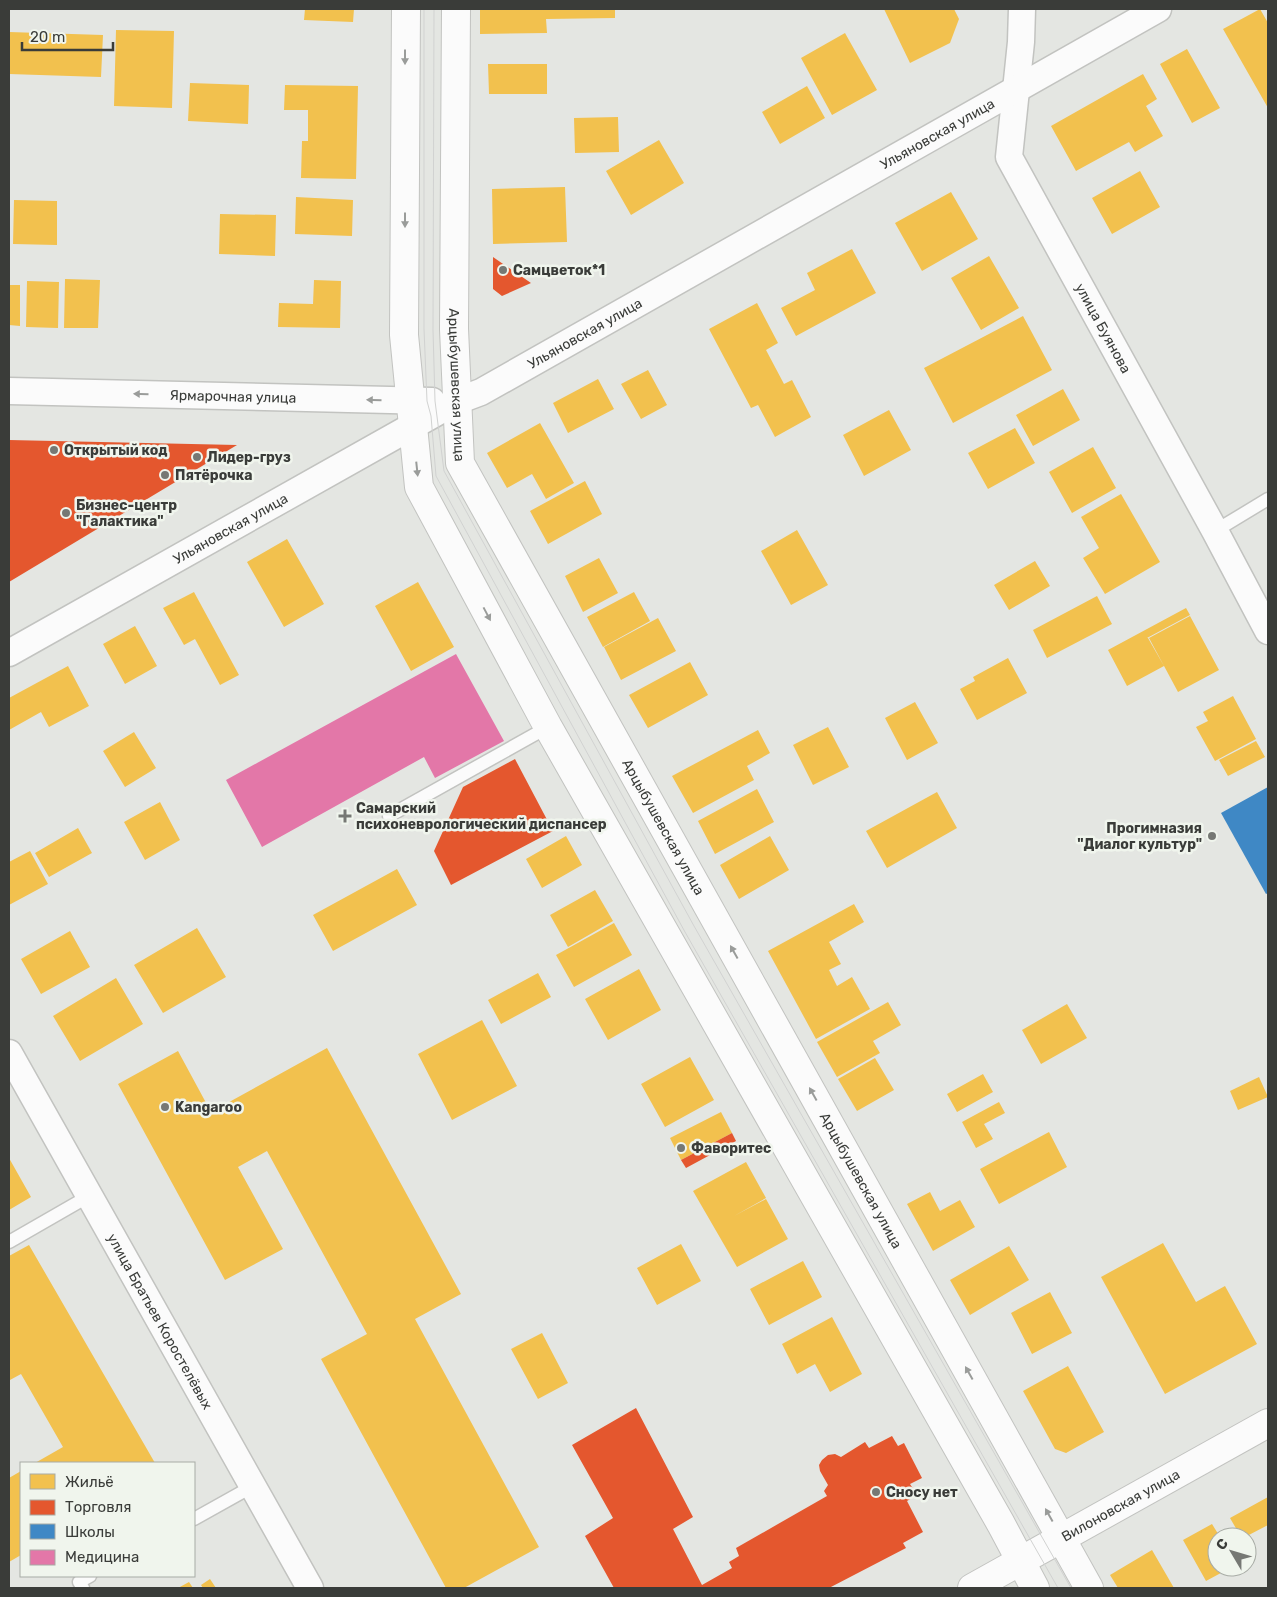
<svg xmlns="http://www.w3.org/2000/svg" width="1277" height="1597" font-family="Rubik,sans-serif">
<style>
.homes{fill:#f2c14e}
.shops{fill:#e4572e}
.schools{fill:#3f88c5}
.health{fill:#e377a8}
.lines{fill:none;stroke-linecap:round;stroke-linejoin:round}
.lane-casing{stroke:#c2c3c0;stroke-width:15}
.street-casing{stroke:#c2c3c0;stroke-width:29}
.secondary-casing{stroke:#c2c3c0;stroke-width:30}
.lane{stroke:#fbfbfb;stroke-width:12}
.street{stroke:#fbfbfb;stroke-width:26}
.secondary{stroke:#fbfbfb;stroke-width:28}
.tram{stroke:#d1d2d1;stroke-width:1}
.oneway{fill:#9a9c9a}
.poi-dot{fill:#767874;stroke:#f0f5ed;stroke-width:2}
.labels{text-anchor:middle;stroke-width:5;stroke-linejoin:round;paint-order:stroke}
.street-label{font-size:14px;fill:#3a3c39;stroke:#f0f5ed}
.poi-label{font-size:14px;font-weight:bold;fill:#3a3c39;stroke:#f0f5ed;text-anchor:start}
</style>
<rect width="100%" height="100%" fill="#e4e6e2"/>
<path class="homes" d="M 305,9 L 354,9 L 353,22 L 304,20 Z
M 480,9 L 615,9 L 615,18 L 546,19 L 547,33 L 480,34 Z
M 884,9 L 954,9 L 959,19 L 950,43 L 910,63 Z
M 1260,9 L 1268,23 L 1268,108 L 1223,29 Z
M 116,30 L 174,31 L 172,108 L 114,106 Z
M 9,32 L 103,35 L 101,77 L 9,74 Z
M 845,33 L 877,90 L 832,115 L 801,58 Z
M 1187,49 L 1220,108 L 1192,123 L 1160,64 Z
M 488,64 L 547,64 L 547,94 L 489,94 Z
M 1143,74 L 1157,99 L 1146,106 L 1163,136 L 1135,152 L 1129,142 L 1076,171 L 1051,126 Z
M 190,83 L 249,85 L 248,124 L 188,121 Z
M 285,85 L 358,86 L 356,179 L 301,178 L 302,141 L 308,141 L 308,110 L 284,110 Z
M 807,86 L 825,118 L 780,144 L 762,112 Z
M 618,117 L 619,152 L 575,153 L 574,118 Z
M 659,140 L 684,183 L 631,215 L 606,171 Z
M 1140,171 L 1160,207 L 1112,234 L 1092,198 Z
M 565,187 L 567,242 L 493,244 L 492,189 Z
M 951,192 L 978,239 L 922,271 L 895,223 Z
M 296,197 L 353,200 L 352,236 L 295,234 Z
M 14,200 L 57,201 L 57,245 L 13,244 Z
M 220,214 L 276,215 L 275,256 L 219,254 Z
M 852,249 L 876,293 L 796,336 L 781,308 L 815,290 L 807,273 Z
M 989,256 L 1019,308 L 981,330 L 951,278 Z
M 65,279 L 100,280 L 98,328 L 64,328 Z
M 314,280 L 341,281 L 340,328 L 278,327 L 279,303 L 313,304 Z
M 27,281 L 59,282 L 58,328 L 26,327 Z
M 9,285 L 20,285 L 20,326 L 9,325 Z
M 757,303 L 778,343 L 766,350 L 784,384 L 792,380 L 811,417 L 775,437 L 758,405 L 751,408 L 709,329 Z
M 1023,316 L 1052,370 L 953,423 L 924,368 Z
M 648,370 L 667,405 L 641,419 L 621,384 Z
M 598,379 L 614,409 L 568,433 L 553,403 Z
M 1063,389 L 1080,420 L 1033,446 L 1016,415 Z
M 889,410 L 911,450 L 864,476 L 843,435 Z
M 540,423 L 574,483 L 546,499 L 532,474 L 507,488 L 487,453 Z
M 1015,428 L 1035,463 L 988,489 L 968,453 Z
M 1093,447 L 1116,488 L 1072,513 L 1049,472 Z
M 585,481 L 602,514 L 548,544 L 530,511 Z
M 1121,494 L 1160,562 L 1105,594 L 1083,558 L 1099,548 L 1081,517 Z
M 797,530 L 828,585 L 791,605 L 761,551 Z
M 287,539 L 324,604 L 284,627 L 247,562 Z
M 599,558 L 618,593 L 583,612 L 565,576 Z
M 1035,561 L 1050,586 L 1009,610 L 994,585 Z
M 418,582 L 454,647 L 411,671 L 375,606 Z
M 194,592 L 239,675 L 220,685 L 195,639 L 184,645 L 163,608 Z
M 634,592 L 650,621 L 603,647 L 587,617 Z
M 1097,596 L 1112,624 L 1047,658 L 1033,630 Z
M 1186,608 L 1190,615 L 1147,638 L 1148,638 L 1164,666 L 1127,686 L 1108,650 Z
M 1190,616 L 1219,670 L 1178,692 L 1149,638 Z
M 658,618 L 676,651 L 621,680 L 604,647 Z
M 135,626 L 157,666 L 125,684 L 103,644 Z
M 1008,658 L 1027,693 L 977,720 L 960,689 L 975,681 L 973,677 Z
M 690,662 L 708,695 L 648,728 L 629,695 Z
M 68,666 L 89,706 L 49,727 L 41,712 L 9,730 L 9,698 Z
M 1233,696 L 1256,739 L 1215,761 L 1196,727 L 1208,721 L 1203,712 Z
M 915,702 L 938,743 L 907,760 L 885,718 Z
M 828,727 L 849,767 L 813,785 L 793,745 Z
M 758,730 L 770,753 L 747,766 L 754,780 L 693,813 L 672,776 Z
M 134,732 L 156,768 L 125,787 L 103,751 Z
M 1256,741 L 1265,757 L 1228,776 L 1219,760 Z
M 757,789 L 774,822 L 715,854 L 698,821 Z
M 937,792 L 957,828 L 887,868 L 866,831 Z
M 160,802 L 180,840 L 145,860 L 124,822 Z
M 78,828 L 92,853 L 49,877 L 35,853 Z
M 566,836 L 582,865 L 542,888 L 526,859 Z
M 770,836 L 789,870 L 739,899 L 720,865 Z
M 30,851 L 48,884 L 9,905 L 9,862 Z
M 397,869 L 417,905 L 333,951 L 313,915 Z
M 595,890 L 613,921 L 568,947 L 550,915 Z
M 854,904 L 864,922 L 829,942 L 841,964 L 829,970 L 837,986 L 852,977 L 870,1009 L 816,1039 L 768,951 Z
M 614,923 L 632,955 L 574,987 L 556,955 Z
M 197,928 L 226,977 L 163,1013 L 134,965 Z
M 70,931 L 90,967 L 41,994 L 21,959 Z
M 639,969 L 661,1010 L 608,1040 L 585,999 Z
M 538,973 L 551,997 L 501,1024 L 488,1000 Z
M 116,978 L 143,1024 L 80,1061 L 53,1016 Z
M 888,1002 L 901,1025 L 873,1041 L 880,1053 L 837,1077 L 817,1042 Z
M 1067,1004 L 1087,1038 L 1041,1064 L 1022,1030 Z
M 482,1020 L 517,1086 L 452,1120 L 418,1054 Z
M 327,1048 L 461,1294 L 415,1319 L 539,1547 L 464,1588 L 446,1588 L 321,1359 L 367,1334 L 267,1151 L 238,1167 L 283,1249 L 225,1280 L 118,1084 L 178,1051 L 211,1112 Z
M 690,1057 L 714,1100 L 665,1127 L 641,1084 Z
M 875,1058 L 894,1090 L 857,1111 L 838,1079 Z
M 983,1074 L 993,1092 L 957,1112 L 947,1094 Z
M 1259,1077 L 1268,1097 L 1238,1110 L 1230,1091 Z
M 999,1102 L 1005,1113 L 984,1124 L 993,1139 L 976,1148 L 962,1122 Z
M 721,1112 L 732,1133 L 681,1160 L 670,1138 Z
M 1049,1132 L 1067,1167 L 999,1204 L 980,1169 Z
M 9,1158 L 31,1197 L 9,1210 Z
M 746,1162 L 766,1198 L 734,1216 L 766,1199 L 788,1239 L 737,1267 L 693,1191 Z
M 930,1192 L 940,1211 L 960,1200 L 975,1227 L 933,1251 L 907,1204 Z
M 1163,1243 L 1196,1302 L 1225,1286 L 1257,1344 L 1165,1394 L 1101,1277 Z
M 681,1244 L 701,1281 L 657,1305 L 637,1268 Z
M 29,1245 L 155,1463 L 35,1463 L 63,1447 L 21,1374 L 10,1380 L 9,1379 L 9,1256 Z
M 1009,1246 L 1029,1280 L 970,1315 L 950,1280 Z
M 803,1261 L 822,1297 L 769,1325 L 750,1289 Z
M 1050,1292 L 1072,1333 L 1032,1354 L 1011,1313 Z
M 832,1317 L 862,1374 L 830,1392 L 815,1364 L 797,1374 L 782,1344 Z
M 542,1333 L 568,1383 L 538,1399 L 511,1349 Z
M 1068,1366 L 1104,1432 L 1066,1453 L 1055,1449 L 1023,1391 Z
M 21,1471 L 21,1555 L 9,1562 L 9,1478 Z
M 1268,1497 L 1268,1525 L 1245,1537 L 1241,1537 L 1230,1518 Z
M 1212,1524 L 1220,1537 L 1217,1537 L 1217,1567 L 1232,1567 L 1206,1581 L 1183,1540 Z
M 1152,1550 L 1174,1588 L 1118,1588 L 1110,1575 Z
M 210,1579 L 216,1588 L 203,1588 L 201,1585 Z
M 189,1582 L 193,1588 L 178,1588 Z"/>
<path class="shops" d="M 493,257 L 531,283 L 502,296 L 493,289 Z
M 9,440 L 237,445 L 9,582 Z
M 515,759 L 553,831 L 451,885 L 434,851 L 463,787 Z
M 732,1133 L 736,1141 L 686,1168 L 681,1160 Z
M 636,1408 L 693,1517 L 673,1529 L 702,1585 L 732,1568 L 729,1562 L 739,1556 L 736,1548 L 827,1496 L 824,1491 L 828,1485 L 820,1471 L 819,1465 L 822,1460 L 828,1455 L 835,1454 L 841,1457 L 865,1442 L 869,1448 L 892,1436 L 898,1446 L 904,1443 L 922,1478 L 910,1484 L 917,1495 L 907,1501 L 923,1532 L 903,1543 L 906,1548 L 829,1588 L 614,1588 L 585,1536 L 613,1518 L 572,1445 Z"/>
<path class="schools" d="M 1268,787 L 1268,893 L 1266,894 L 1221,813 Z"/>
<path class="health" d="M 456,654 L 504,741 L 435,778 L 424,757 L 262,847 L 226,780 Z"/>
<g class="lines">
<defs>
<path id="lane" d="M 1215,531 L 1268,499
M 389,816 L 548,727
M 9,1242 L 89,1196
M 194,1519 L 253,1486
M 83,1588 L 79,1582 L 90,1576"/>
<g id="street">
<path id="s1" d="M 1022,9 L 1021,42 L 1009,157 L 1215,531 L 1268,631"/>
<path id="s2" d="M 9,391 L 432,401"/>
<path id="s3" d="M 9,653 L 457,401 L 481,392 L 1158,9"/>
<path id="s4" d="M 9,1053 L 310,1588"/>
</g>
<g id="secondary">
<path d="M 406,9 L 404,335 L 419,487 L 548,727 L 1001,1524 L 1035,1588"/>
<path id="s5" d="M 456,9 L 454,329 L 460,463 L 1089,1588"/>
<path id="s6" d="M 972,1588 L 1268,1423"/>
</g>
</defs>
<use href="#lane" class="lane-casing"/>
<use href="#street" class="street-casing"/>
<use href="#secondary" class="secondary-casing"/>
<use href="#lane" class="lane"/>
<use href="#street" class="street"/>
<use href="#secondary" class="secondary"/>
<path class="tram" d="M 424,9 L 424,329 L 427,401 L 431,416 L 436,476 L 685,932 L 1058,1588
M 434,9 L 433,330 L 435,401 L 444,471 L 694,926 L 1071,1588"/>
</g>
<defs><path id="oneway-solid" d="M-6-.8H1V-3.2L6.5 0L1 3.2V.8H-6Z" transform="scale(1.25)"/></defs>
<g class="oneway">
<use href="#oneway-solid" transform="translate(405 57) rotate(90)"/>
<use href="#oneway-solid" transform="translate(405 220) rotate(90)"/>
<use href="#oneway-solid" transform="translate(141 394) rotate(-179)"/>
<use href="#oneway-solid" transform="translate(374 400) rotate(-179)"/>
<use href="#oneway-solid" transform="translate(417 469) rotate(84)"/>
<use href="#oneway-solid" transform="translate(487 614) rotate(62)"/>
<use href="#oneway-solid" transform="translate(734 952) rotate(-119)"/>
<use href="#oneway-solid" transform="translate(813 1094) rotate(-119)"/>
<use href="#oneway-solid" transform="translate(969 1373) rotate(-119)"/>
<use href="#oneway-solid" transform="translate(1049 1515) rotate(-119)"/>
</g>
<g class="poi-dot">
<circle cx="503" cy="270" r="5"/>
<circle cx="54" cy="450" r="5"/>
<circle cx="197" cy="457" r="5"/>
<circle cx="165" cy="475" r="5"/>
<circle cx="66" cy="513" r="5"/>
<path d="M342.5 808.5h5v5h5v5h-5v5h-5v-5h-5v-5h5z"/>
<circle cx="1212" cy="836" r="5"/>
<circle cx="165" cy="1107" r="5"/>
<circle cx="681" cy="1148" r="5"/>
<circle cx="876" cy="1492" r="5"/>
</g>
<g class="labels">
<g class="street-label">
<text dy="5" stroke="none"><textPath href="#s3" startOffset="1064">Ульяновская улица</textPath></text>
<text dy="5" stroke="none"><textPath href="#s1" startOffset="344">улица Буянова</textPath></text>
<text dy="5" stroke="none"><textPath href="#s3" startOffset="659">Ульяновская улица</textPath></text>
<text dy="5" stroke="none"><textPath href="#s5" startOffset="376">Арцыбушевская улица</textPath></text>
<text dy="5" stroke="none"><textPath href="#s2" startOffset="224">Ярмарочная улица</textPath></text>
<text dy="5" stroke="none"><textPath href="#s3" startOffset="254">Ульяновская улица</textPath></text>
<text dy="5" stroke="none"><textPath href="#s5" startOffset="871">Арцыбушевская улица</textPath></text>
<text dy="5" stroke="none"><textPath href="#s5" startOffset="1276">Арцыбушевская улица</textPath></text>
<text dy="5" stroke="none"><textPath href="#s4" startOffset="308">улица Братьев Коростелёвых</textPath></text>
<text dy="5" stroke="none"><textPath href="#s6" startOffset="170">Вилоновская улица</textPath></text>
</g>
<g class="poi-label">
<text x="513" y="275">Самцветок*1</text>
<text x="64" y="455">Открытый код</text>
<text x="207" y="462">Лидер-груз</text>
<text x="175" y="480">Пятёрочка</text>
<text x="76" y="510">Бизнес-центр<tspan x="76" dy="16">"Галактика"</tspan></text>
<text x="356" y="813">Самарский<tspan x="356" dy="16">психоневрологический диспансер</tspan></text>
<text x="1202" y="833" text-anchor="end">Прогимназия<tspan x="1202" dy="16">"Диалог культур"</tspan></text>
<text x="175" y="1112">Kangaroo</text>
<text x="691" y="1153">Фаворитес</text>
<text x="886" y="1497">Сносу нет</text>
</g>
</g>
<rect width="1277" height="1597" fill="none" stroke="#3a3c39" stroke-width="20"/>
<rect x="20" y="1462" width="175" height="115" fill="#f0f5ed" stroke="#a7aba5"/>
<rect x="30" y="1474" width="25" height="15" fill="#f2c14e" stroke="#a7aba5"/>
<text x="65" y="1487" font-size="15" fill="#3a3c39">Жильё</text>
<rect x="30" y="1500" width="25" height="15" fill="#e4572e" stroke="#a7aba5"/>
<text x="65" y="1512" font-size="15" fill="#3a3c39">Торговля</text>
<rect x="30" y="1524" width="25" height="15" fill="#3f88c5" stroke="#a7aba5"/>
<text x="65" y="1537" font-size="15" fill="#3a3c39">Школы</text>
<rect x="30" y="1550" width="25" height="15" fill="#e377a8" stroke="#a7aba5"/>
<text x="65" y="1562" font-size="15" fill="#3a3c39">Медицина</text>
<g transform="translate(1232 1552) rotate(308)"><circle r="24" fill="#f0f5ed" stroke="#a7aba5"/>
<path d="M0-4L9 19L0 12L-9 19Z" fill="#767874"/>
<text y="-8" font-size="14" font-weight="bold" text-anchor="middle" fill="#3a3c39">С</text>
</g>
<path d="M22 42v8h91v-8" fill="none" stroke="#3a3c39" stroke-width="2.5"/>
<text x="30" y="42" font-size="15" fill="#3a3c39" stroke="#f0f5ed" stroke-width="4" paint-order="stroke">20 m</text>
</svg>
